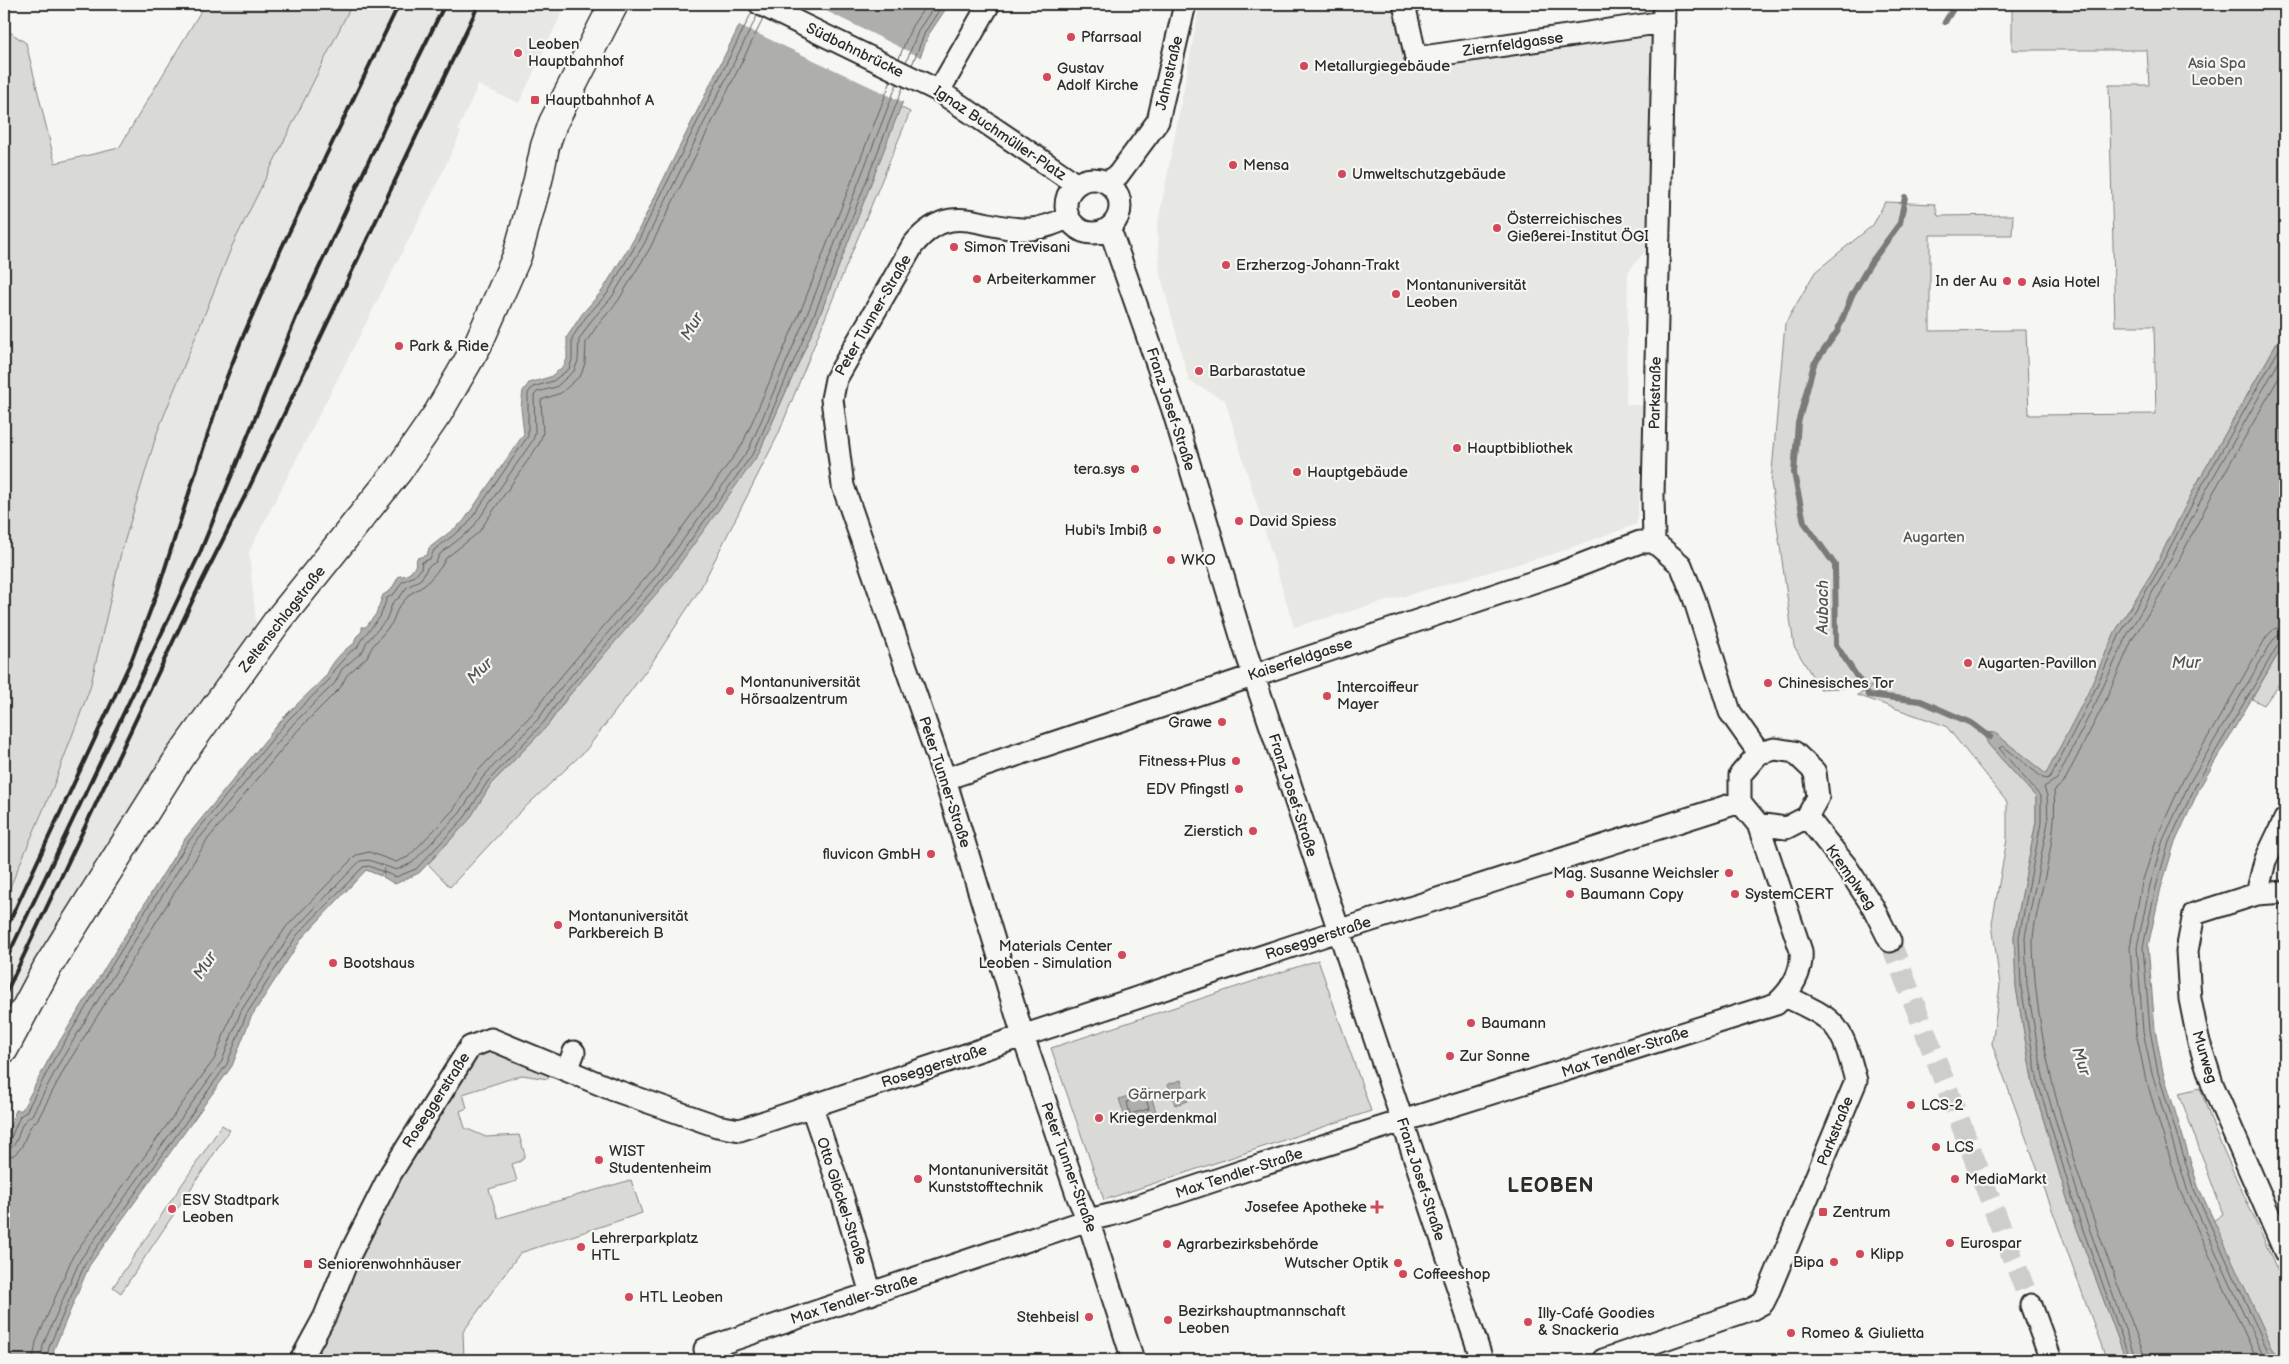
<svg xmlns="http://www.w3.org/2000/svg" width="2289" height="1364" font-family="'Balsamiq Sans',sans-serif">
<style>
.built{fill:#e7e7e3}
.green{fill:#d9d9d5;stroke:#828280}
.water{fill:#aeaeab;stroke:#7a7a78}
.pier{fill:#f6f6f2}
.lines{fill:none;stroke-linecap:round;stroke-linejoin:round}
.shore{stroke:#5f5f5e;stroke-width:1}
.stream{stroke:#7a7a78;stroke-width:6}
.street-tunnel{stroke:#cdcdca;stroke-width:21;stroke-dasharray:21 11;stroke-linecap:butt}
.street-casing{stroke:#2b2b2b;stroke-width:25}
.secondary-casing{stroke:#2b2b2b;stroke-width:31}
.street{stroke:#f6f6f2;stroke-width:21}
.secondary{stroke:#f6f6f2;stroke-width:28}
.rail{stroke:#2b2b2b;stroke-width:4}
.poi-dot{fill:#d1495b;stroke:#f6f6f2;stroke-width:2}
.labels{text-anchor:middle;stroke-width:4.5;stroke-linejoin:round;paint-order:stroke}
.poi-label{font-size:15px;fill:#2b2b2b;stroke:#f6f6f2;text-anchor:start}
.street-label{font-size:15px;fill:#2b2b2b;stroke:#f6f6f2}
.park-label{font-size:15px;fill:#565656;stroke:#f6f6f2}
.water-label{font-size:16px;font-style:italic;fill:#525251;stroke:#f6f6f2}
.district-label{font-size:20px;font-weight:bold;letter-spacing:1px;fill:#2b2b2b;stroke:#f6f6f2}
</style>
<rect width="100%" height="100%" fill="#f6f6f2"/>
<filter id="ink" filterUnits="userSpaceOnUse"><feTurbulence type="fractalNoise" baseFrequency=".02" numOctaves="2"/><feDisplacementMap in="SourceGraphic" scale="10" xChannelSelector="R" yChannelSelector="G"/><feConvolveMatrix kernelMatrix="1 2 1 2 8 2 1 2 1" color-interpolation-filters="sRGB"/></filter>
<g filter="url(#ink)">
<path class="built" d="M 352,4 L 566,4 L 519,103 L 478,85 L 458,130 L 461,132 L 435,188 L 249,552 L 256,624 L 250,641 L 153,777 L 56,927 L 4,1016 L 4,901 L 53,787 L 90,688 L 121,553 L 157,433 L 232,246 Z
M 1200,4 L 1396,4 L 1411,64 L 1651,30 L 1646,250 L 1628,272 L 1626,404 L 1644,406 L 1637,524 L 1553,554 L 1294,627 L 1225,400 L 1189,381 L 1160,273 L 1157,228 Z"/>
<path class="green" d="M 205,4 L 352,4 L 232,246 L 157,433 L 121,553 L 90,688 L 53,787 L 4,901 L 4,28 L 26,43 L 55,163 L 119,148 Z
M 2012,4 L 2285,4 L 2285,329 L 2196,485 L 2153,571 L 2115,632 L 2088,693 L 2046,775 L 1995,733 L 1984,732 L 1988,744 L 2036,797 L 2036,822 L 2014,936 L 2016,987 L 2033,1085 L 2072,1215 L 2126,1360 L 2107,1360 L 2106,1358 L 1992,1044 L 2000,985 L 1992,923 L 2007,839 L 2007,802 L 1946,726 L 1857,695 L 1874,686 L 1820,689 L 1794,646 L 1771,482 L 1785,324 L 1815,272 L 1873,225 L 1885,202 L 1935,204 L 1938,216 L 2013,215 L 2012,235 L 1930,235 L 1930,331 L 2026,330 L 2029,415 L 2156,414 L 2154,326 L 2115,326 L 2109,85 L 2149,85 L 2147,50 L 2012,50 Z
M 900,107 L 910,112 L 840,281 L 778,435 L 700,589 L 651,664 L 586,750 L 518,814 L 450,887 L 428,864 L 469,820 L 491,784 L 548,725 L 567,698 L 758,455 L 821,312 Z
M 2285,642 L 2285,676 L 2264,705 L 2252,699 Z
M 1318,960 L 1371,1111 L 1104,1200 L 1051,1048 Z
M 491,1039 L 554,1066 L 548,1079 L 522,1075 L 463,1094 L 467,1108 L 460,1111 L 465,1128 L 486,1137 L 519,1135 L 525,1155 L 521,1161 L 512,1164 L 517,1181 L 489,1189 L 498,1218 L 631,1180 L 642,1213 L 520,1253 L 463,1332 L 464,1360 L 301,1360 L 427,1113 Z
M 2200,1088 L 2215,1131 L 2285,1287 L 2285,1360 L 2278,1360 L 2213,1221 L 2223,1214 L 2179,1093 Z
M 222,1125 L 230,1130 L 121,1293 L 113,1287 Z"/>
<path class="water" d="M 750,4 L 949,4 L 929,34 L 821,312 L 758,455 L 668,580 L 567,698 L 548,725 L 491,784 L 469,820 L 419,873 L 395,884 L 383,877 L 384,868 L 381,876 L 366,870 L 302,938 L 251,1017 L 232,1066 L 89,1266 L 54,1349 L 52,1360 L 4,1360 L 4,1143 L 16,1110 L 22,1110 L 50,1057 L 184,840 L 285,716 L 327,675 C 329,666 345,647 354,644 L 356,637 L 362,631 L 362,627 L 366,627 L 376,614 L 383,595 L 391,590 L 399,576 C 410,577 416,568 417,558 L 427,555 L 429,548 L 463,522 L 524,434 L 521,408 L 523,391 L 529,383 L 550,377 L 564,366 L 567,359 L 567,337 L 582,314 L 602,291 L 634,239 Z
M 2285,329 L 2285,642 L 2200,787 L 2174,845 L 2161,888 L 2148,946 L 2155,1029 L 2163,1072 L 2198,1186 L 2278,1360 L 2126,1360 L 2072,1215 L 2033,1084 L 2016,987 L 2014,936 L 2036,822 L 2036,797 L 1988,744 L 1983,732 L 1995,733 L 2046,774 L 2088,693 L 2115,632 L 2153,571 L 2196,485 Z
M 1181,1080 L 1188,1101 L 1175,1105 L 1168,1084 Z
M 1149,1089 L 1156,1112 L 1127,1122 L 1119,1099 Z"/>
<path class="pier" d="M 747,4 L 812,4 L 922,58 L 905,103 L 737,24 Z"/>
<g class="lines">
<path class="shore" d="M 899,58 L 912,26 L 927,4
M 906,62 L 919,29 L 936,4
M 912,65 L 925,32 L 943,4
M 1145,1096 L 1149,1109 L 1130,1114 L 1127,1102 Z
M 4,1143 L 10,1140 L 20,1116 L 26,1112 L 54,1059 L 188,842 L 288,720 L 330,679 L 333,671 L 351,651 L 357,648 L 361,640 L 380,617 L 387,598 L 395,593 L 402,582 L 416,575 L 421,569 L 422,562 L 430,559 L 434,550 L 467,525 L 528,436 L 528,393 L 533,387 L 553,381 L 569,369 L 572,360 L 572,338 L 586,317 L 607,294 L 638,241 L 752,12
M 4,1149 C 21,1148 16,1130 25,1121 C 27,1118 30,1117 32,1115 L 60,1062 L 193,846 L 293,724 L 335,683 L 342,669 L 363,651 L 366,643 L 386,620 L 393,602 L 400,597 L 406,588 L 421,579 L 428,567 L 436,562 L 440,554 L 472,529 L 533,440 L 535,433 L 534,396 L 537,392 L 556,387 L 574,371 L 578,361 L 579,340 L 591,321 L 612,297 L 644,244 L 757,16
M 4,1157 L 14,1155 L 21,1148 L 30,1127 L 38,1119 L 66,1066 L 208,839 L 298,730 L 340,688 L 347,675 L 367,657 L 372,647 L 392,623 L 398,608 L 410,594 L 425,585 L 441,567 L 446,558 L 478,533 L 539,444 L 543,433 L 541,400 L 561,393 L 581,375 L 585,363 L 586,342 L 597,326 L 618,301 L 650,248 L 763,19
M 33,1360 L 36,1342 L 73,1256 L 215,1058 L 234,1008 L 286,927 L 356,855 L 369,852 L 396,862 L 408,857 L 442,822 L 454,809 L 477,772 L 533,713 L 552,687 L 653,568 L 742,445 L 803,305 L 891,81
M 41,1360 L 43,1345 L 80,1260 L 222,1061 L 241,1011 L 292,932 L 360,861 L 369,860 L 396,870 L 412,863 L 460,813 L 483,777 L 539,718 L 558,691 L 659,573 L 749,449 L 810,307 L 897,84
M 47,1360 L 49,1347 L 85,1264 L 227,1064 L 246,1015 L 297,935 L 363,867 L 369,866 L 396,877 L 416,869 L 465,817 L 488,781 L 544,722 L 563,695 L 664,577 L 754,452 L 816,310 L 903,87
M 2130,1360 L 2077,1213 L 2038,1083 L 2021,987 L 2019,937 L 2041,823 L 2041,797 L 1999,748 L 2003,746 L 2043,778 L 2047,779 L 2051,776 L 2092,696 L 2120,634 L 2157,573 L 2201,487 L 2285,339
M 2136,1360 L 2083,1211 L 2044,1082 L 2027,986 L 2025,937 L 2048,822 L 2047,796 L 2044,787 L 2057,779 L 2098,698 L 2126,637 L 2162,576 L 2206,490 L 2285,351
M 2144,1360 L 2143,1352 C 2095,1224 2035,1078 2033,941 C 2033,929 2037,915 2039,903 C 2047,866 2057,829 2054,791 L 2064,782 L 2105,702 L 2132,640 L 2169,580 L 2213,493 L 2285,367
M 2257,1360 L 2180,1191 L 2145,1076 L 2136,1032 L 2130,947 L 2142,883 L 2157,837 L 2184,778 L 2267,636 L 2274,629 L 2285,627
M 2265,1360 L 2187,1189 L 2152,1074 L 2143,1031 L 2137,947 L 2150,885 L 2163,840 L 2190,782 L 2273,640 L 2279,635 L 2285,634
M 2272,1360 L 2193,1187 L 2158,1073 L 2150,1030 L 2143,947 L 2156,887 L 2169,842 L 2196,785 L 2279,643 L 2285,641"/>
<path class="stream" d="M 1945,22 L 1956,4
M 1905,197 L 1900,223 L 1870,264 L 1852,295 L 1837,332 L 1814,364 L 1798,423 L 1794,473 L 1804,522 L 1835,565 L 1836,645 L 1869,695 L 1921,701 L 1973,724 L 1990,737"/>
<path class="street-tunnel" d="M 1890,941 L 2031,1305"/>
<defs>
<path id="street" d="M 760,4 L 939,91 L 1066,177 L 1075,185
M 1404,4 L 1416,58 L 1664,22
M 1664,4 L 1653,496 L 1654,542 L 1681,565 L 1694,598 L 1730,712 L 1759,753
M 939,91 L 989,4
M1066 206a27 27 0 1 1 54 0a27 27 0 1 1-54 0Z
M 1107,183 L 1118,175 L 1158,121 L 1185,4
M 1068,218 C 1056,223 1044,228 1031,229 C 982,232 953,197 913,245 L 836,379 L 832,399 L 843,486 L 945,779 L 1023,1036 L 1078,1197 L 1088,1220 L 1133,1360
M 1106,230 L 1113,238 L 1173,410 L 1244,646 L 1482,1360
M 945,779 L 1560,573 L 1640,542 L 1654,542
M 1807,817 L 1846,866 L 1873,907 L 1890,941
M 2285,892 L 2257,894 L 2194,914 L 2187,951 L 2190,999 L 2198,1039 L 2213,1086 L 2285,1252
M 2257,894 L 2265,861 L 2285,819
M 567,1070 L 574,1052
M 812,1108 L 843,1198 L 871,1294
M 2031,1305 L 2051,1360
M 301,1360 L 325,1316 L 349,1256 L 391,1173 L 470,1047 L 491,1039 L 614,1090 L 717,1126 L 740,1130 L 1338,931 L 1740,802
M 708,1360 L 705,1349 L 1088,1220 L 1114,1214 L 1246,1170 L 1776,1004 C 1791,991 1803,972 1801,951 L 1758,824 L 1740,802 L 1740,775 L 1759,753 L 1775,749 L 1794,752 L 1815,772 L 1818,797 L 1807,817 L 1786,828 L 1758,824
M 1603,1360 L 1752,1309 L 1763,1303 L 1767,1295 L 1856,1081 C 1841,1023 1838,1021 1785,996"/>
<path id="secondary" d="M 4,1049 L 47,968 L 179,758 L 276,623 L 398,471 L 438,413 L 478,344 L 517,256 L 538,180 L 545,146 L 553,123 L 614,4"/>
</defs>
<use href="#street" class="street-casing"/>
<use href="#secondary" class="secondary-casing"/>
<use href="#street" class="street"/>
<use href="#secondary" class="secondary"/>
<path class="rail" d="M 4,933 L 132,659 L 158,590 L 223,387 L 241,341 L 281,249 L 399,4
M 4,964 L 199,555 L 298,313 L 392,111 L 445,4
M 4,997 L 198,589 L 248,490 L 479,4"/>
</g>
</g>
<g class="poi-dot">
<circle cx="1071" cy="37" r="5"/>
<circle cx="518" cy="53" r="5"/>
<circle cx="1304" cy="66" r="5"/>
<circle cx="1047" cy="77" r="5"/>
<rect x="530" y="95" width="10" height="10" rx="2.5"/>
<circle cx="1233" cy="165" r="5"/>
<circle cx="1342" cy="174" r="5"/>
<circle cx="1497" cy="228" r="5"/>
<circle cx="954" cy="247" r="5"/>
<circle cx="1226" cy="265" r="5"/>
<circle cx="977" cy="279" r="5"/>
<circle cx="2007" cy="281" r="5"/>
<circle cx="2022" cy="282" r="5"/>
<circle cx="1396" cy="294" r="5"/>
<circle cx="399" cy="346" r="5"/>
<circle cx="1199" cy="371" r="5"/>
<circle cx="1457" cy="448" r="5"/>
<circle cx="1135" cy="469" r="5"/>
<circle cx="1297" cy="472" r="5"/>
<circle cx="1239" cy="521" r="5"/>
<circle cx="1157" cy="530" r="5"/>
<circle cx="1171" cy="560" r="5"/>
<circle cx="1968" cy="663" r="5"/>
<circle cx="1768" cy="683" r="5"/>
<circle cx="730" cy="691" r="5"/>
<circle cx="1327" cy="696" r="5"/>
<circle cx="1222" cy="722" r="5"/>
<circle cx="1236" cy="761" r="5"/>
<circle cx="1239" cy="789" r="5"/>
<circle cx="1253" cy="831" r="5"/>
<circle cx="931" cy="854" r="5"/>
<circle cx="1729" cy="873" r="5"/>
<circle cx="1570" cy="894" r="5"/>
<circle cx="1735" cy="894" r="5"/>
<circle cx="558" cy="925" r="5"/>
<circle cx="1122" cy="955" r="5"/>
<circle cx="333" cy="963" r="5"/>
<circle cx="1471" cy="1023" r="5"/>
<circle cx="1450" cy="1056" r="5"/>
<circle cx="1911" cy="1105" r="5"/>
<circle cx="1099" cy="1118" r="5"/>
<circle cx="1936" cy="1147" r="5"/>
<circle cx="599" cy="1160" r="5"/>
<circle cx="918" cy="1179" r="5"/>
<circle cx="1955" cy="1179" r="5"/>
<path d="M1374.5 1199.5h5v5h5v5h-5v5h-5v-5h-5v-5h5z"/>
<circle cx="172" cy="1209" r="5"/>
<rect x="1818" y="1207" width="10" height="10" rx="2.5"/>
<circle cx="1950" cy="1243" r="5"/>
<circle cx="1167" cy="1244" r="5"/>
<circle cx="581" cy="1247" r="5"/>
<circle cx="1860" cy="1254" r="5"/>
<circle cx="1834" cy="1262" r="5"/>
<circle cx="1398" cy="1263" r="5"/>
<rect x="303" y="1259" width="10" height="10" rx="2.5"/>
<circle cx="1403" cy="1274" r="5"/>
<circle cx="629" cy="1297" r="5"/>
<circle cx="1089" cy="1317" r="5"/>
<circle cx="1168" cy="1320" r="5"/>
<circle cx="1528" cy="1322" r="5"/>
<circle cx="1791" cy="1333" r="5"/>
</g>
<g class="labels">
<g class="poi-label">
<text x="1081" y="42">Pfarrsaal</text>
<text x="528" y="49">Leoben<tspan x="528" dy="17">Hauptbahnhof</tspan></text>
<text x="1314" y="71">Metallurgiegebäude</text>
<text x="1057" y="73">Gustav<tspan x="1057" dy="17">Adolf Kirche</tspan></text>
<text x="545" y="105">Hauptbahnhof A</text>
<text x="1243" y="170">Mensa</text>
<text x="1352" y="179">Umweltschutzgebäude</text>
<text x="1507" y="224">Österreichisches<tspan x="1507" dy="17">Gießerei-Institut ÖGI</tspan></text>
<text x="964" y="252">Simon Trevisani</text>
<text x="1236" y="270">Erzherzog-Johann-Trakt</text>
<text x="987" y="284">Arbeiterkammer</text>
<text x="1997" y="286" text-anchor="end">In der Au</text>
<text x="2032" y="287">Asia Hotel</text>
<text x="1406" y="290">Montanuniversität<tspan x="1406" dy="17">Leoben</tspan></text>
<text x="409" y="351">Park &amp; Ride</text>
<text x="1209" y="376">Barbarastatue</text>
<text x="1467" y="453">Hauptbibliothek</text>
<text x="1125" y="474" text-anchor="end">tera.sys</text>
<text x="1307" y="477">Hauptgebäude</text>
<text x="1249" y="526">David Spiess</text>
<text x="1147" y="535" text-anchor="end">Hubi's Imbiß</text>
<text x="1181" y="565">WKO</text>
<text x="1978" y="668">Augarten-Pavillon</text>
<text x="740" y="687">Montanuniversität<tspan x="740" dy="17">Hörsaalzentrum</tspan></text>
<text x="1778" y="688">Chinesisches Tor</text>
<text x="1337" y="692">Intercoiffeur<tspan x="1337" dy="17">Mayer</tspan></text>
<text x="1212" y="727" text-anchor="end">Grawe</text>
<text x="1226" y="766" text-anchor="end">Fitness+Plus</text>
<text x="1229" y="794" text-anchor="end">EDV Pfingstl</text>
<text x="1243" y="836" text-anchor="end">Zierstich</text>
<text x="921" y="859" text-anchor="end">fluvicon GmbH</text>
<text x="1719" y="878" text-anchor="end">Mag. Susanne Weichsler</text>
<text x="1580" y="899">Baumann Copy</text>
<text x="1745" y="899">SystemCERT</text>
<text x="568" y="921">Montanuniversität<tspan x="568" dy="17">Parkbereich B</tspan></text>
<text x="1112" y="951" text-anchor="end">Materials Center<tspan x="1112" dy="17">Leoben - Simulation</tspan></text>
<text x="343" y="968">Bootshaus</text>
<text x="1481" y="1028">Baumann</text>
<text x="1460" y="1061">Zur Sonne</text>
<text x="1921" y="1110">LCS-2</text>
<text x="1109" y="1123">Kriegerdenkmal</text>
<text x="1946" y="1152">LCS</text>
<text x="609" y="1156">WIST<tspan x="609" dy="17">Studentenheim</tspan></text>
<text x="928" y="1175">Montanuniversität<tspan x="928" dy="17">Kunststofftechnik</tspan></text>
<text x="1965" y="1184">MediaMarkt</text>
<text x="182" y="1205">ESV Stadtpark<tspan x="182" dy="17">Leoben</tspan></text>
<text x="1367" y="1212" text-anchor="end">Josefee Apotheke</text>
<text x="1833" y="1217">Zentrum</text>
<text x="591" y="1243">Lehrerparkplatz<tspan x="591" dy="17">HTL</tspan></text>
<text x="1960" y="1248">Eurospar</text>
<text x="1177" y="1249">Agrarbezirksbehörde</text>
<text x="1870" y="1259">Klipp</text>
<text x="1824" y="1267" text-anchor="end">Bipa</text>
<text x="1388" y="1268" text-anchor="end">Wutscher Optik</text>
<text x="318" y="1269">Seniorenwohnhäuser</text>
<text x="1413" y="1279">Coffeeshop</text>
<text x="639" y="1302">HTL Leoben</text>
<text x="1178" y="1316">Bezirkshauptmannschaft<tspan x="1178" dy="17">Leoben</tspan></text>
<text x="1538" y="1318">Illy-Café Goodies<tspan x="1538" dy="17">&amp; Snackeria</tspan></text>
<text x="1079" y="1322" text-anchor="end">Stehbeisl</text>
<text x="1801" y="1338">Romeo &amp; Giulietta</text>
</g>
<g class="street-label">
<text transform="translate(1513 44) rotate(-8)" y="5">Ziernfeldgasse</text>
<text transform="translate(855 50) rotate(26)" y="5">Südbahnbrücke</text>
<text transform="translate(1169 73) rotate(-77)" y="5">Jahnstraße</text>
<text transform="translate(1000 133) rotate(34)" y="5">Ignaz Buchmüller-Platz</text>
<text transform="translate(873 315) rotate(-60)" y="5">Peter Tunner-Straße</text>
<text transform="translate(1655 393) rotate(-89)" y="5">Parkstraße</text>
<text transform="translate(1171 409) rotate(72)" y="5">Franz Josef-Straße</text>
<text transform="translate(282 619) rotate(-52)" y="5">Zeltenschlagstraße</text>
<text transform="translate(1300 659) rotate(-18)" y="5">Kaiserfeldgasse</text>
<text transform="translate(945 782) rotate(72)" y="5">Peter Tunner-Straße</text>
<text transform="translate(1293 795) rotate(72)" y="5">Franz Josef-Straße</text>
<text transform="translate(1851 877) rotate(55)" y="5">Kremplweg</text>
<text transform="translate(1318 938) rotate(-18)" y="5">Roseggerstraße</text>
<text transform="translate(1625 1052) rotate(-18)" y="5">Max Tendler-Straße</text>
<text transform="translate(2205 1057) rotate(73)" y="5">Murweg</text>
<text transform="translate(934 1066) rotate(-18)" y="5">Roseggerstraße</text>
<text transform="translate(436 1100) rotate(-57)" y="5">Roseggerstraße</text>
<text transform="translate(1835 1131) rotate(-68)" y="5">Parkstraße</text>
<text transform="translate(1069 1167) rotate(70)" y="5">Peter Tunner-Straße</text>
<text transform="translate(1239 1173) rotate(-18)" y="5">Max Tendler-Straße</text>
<text transform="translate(1421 1179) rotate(72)" y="5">Franz Josef-Straße</text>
<text transform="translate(842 1201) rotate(72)" y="5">Otto Glöckel-Straße</text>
<text transform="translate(854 1299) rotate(-18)" y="5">Max Tendler-Straße</text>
</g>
<g class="park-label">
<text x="2217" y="68">Asia Spa<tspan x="2217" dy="17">Leoben</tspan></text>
<text x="1934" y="542">Augarten</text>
<text x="1167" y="1099">Gärnerpark</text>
</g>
<g class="water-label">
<text transform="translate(691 326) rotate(-60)" y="6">Mur</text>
<text transform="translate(1822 607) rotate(-90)" y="6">Aubach</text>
<text x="2186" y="668">Mur</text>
<text transform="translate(479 670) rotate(-44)" y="6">Mur</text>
<text transform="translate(204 965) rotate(-57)" y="6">Mur</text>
<text transform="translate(2082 1061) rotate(72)" y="6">Mur</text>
</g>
<g class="district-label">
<text x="1551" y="1192">LEOBEN</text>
</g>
</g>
<rect width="2289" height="1364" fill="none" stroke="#f6f6f2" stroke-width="20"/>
<rect x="10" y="10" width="2269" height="1344" fill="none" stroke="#2b2b2b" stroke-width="2" filter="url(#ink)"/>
</svg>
